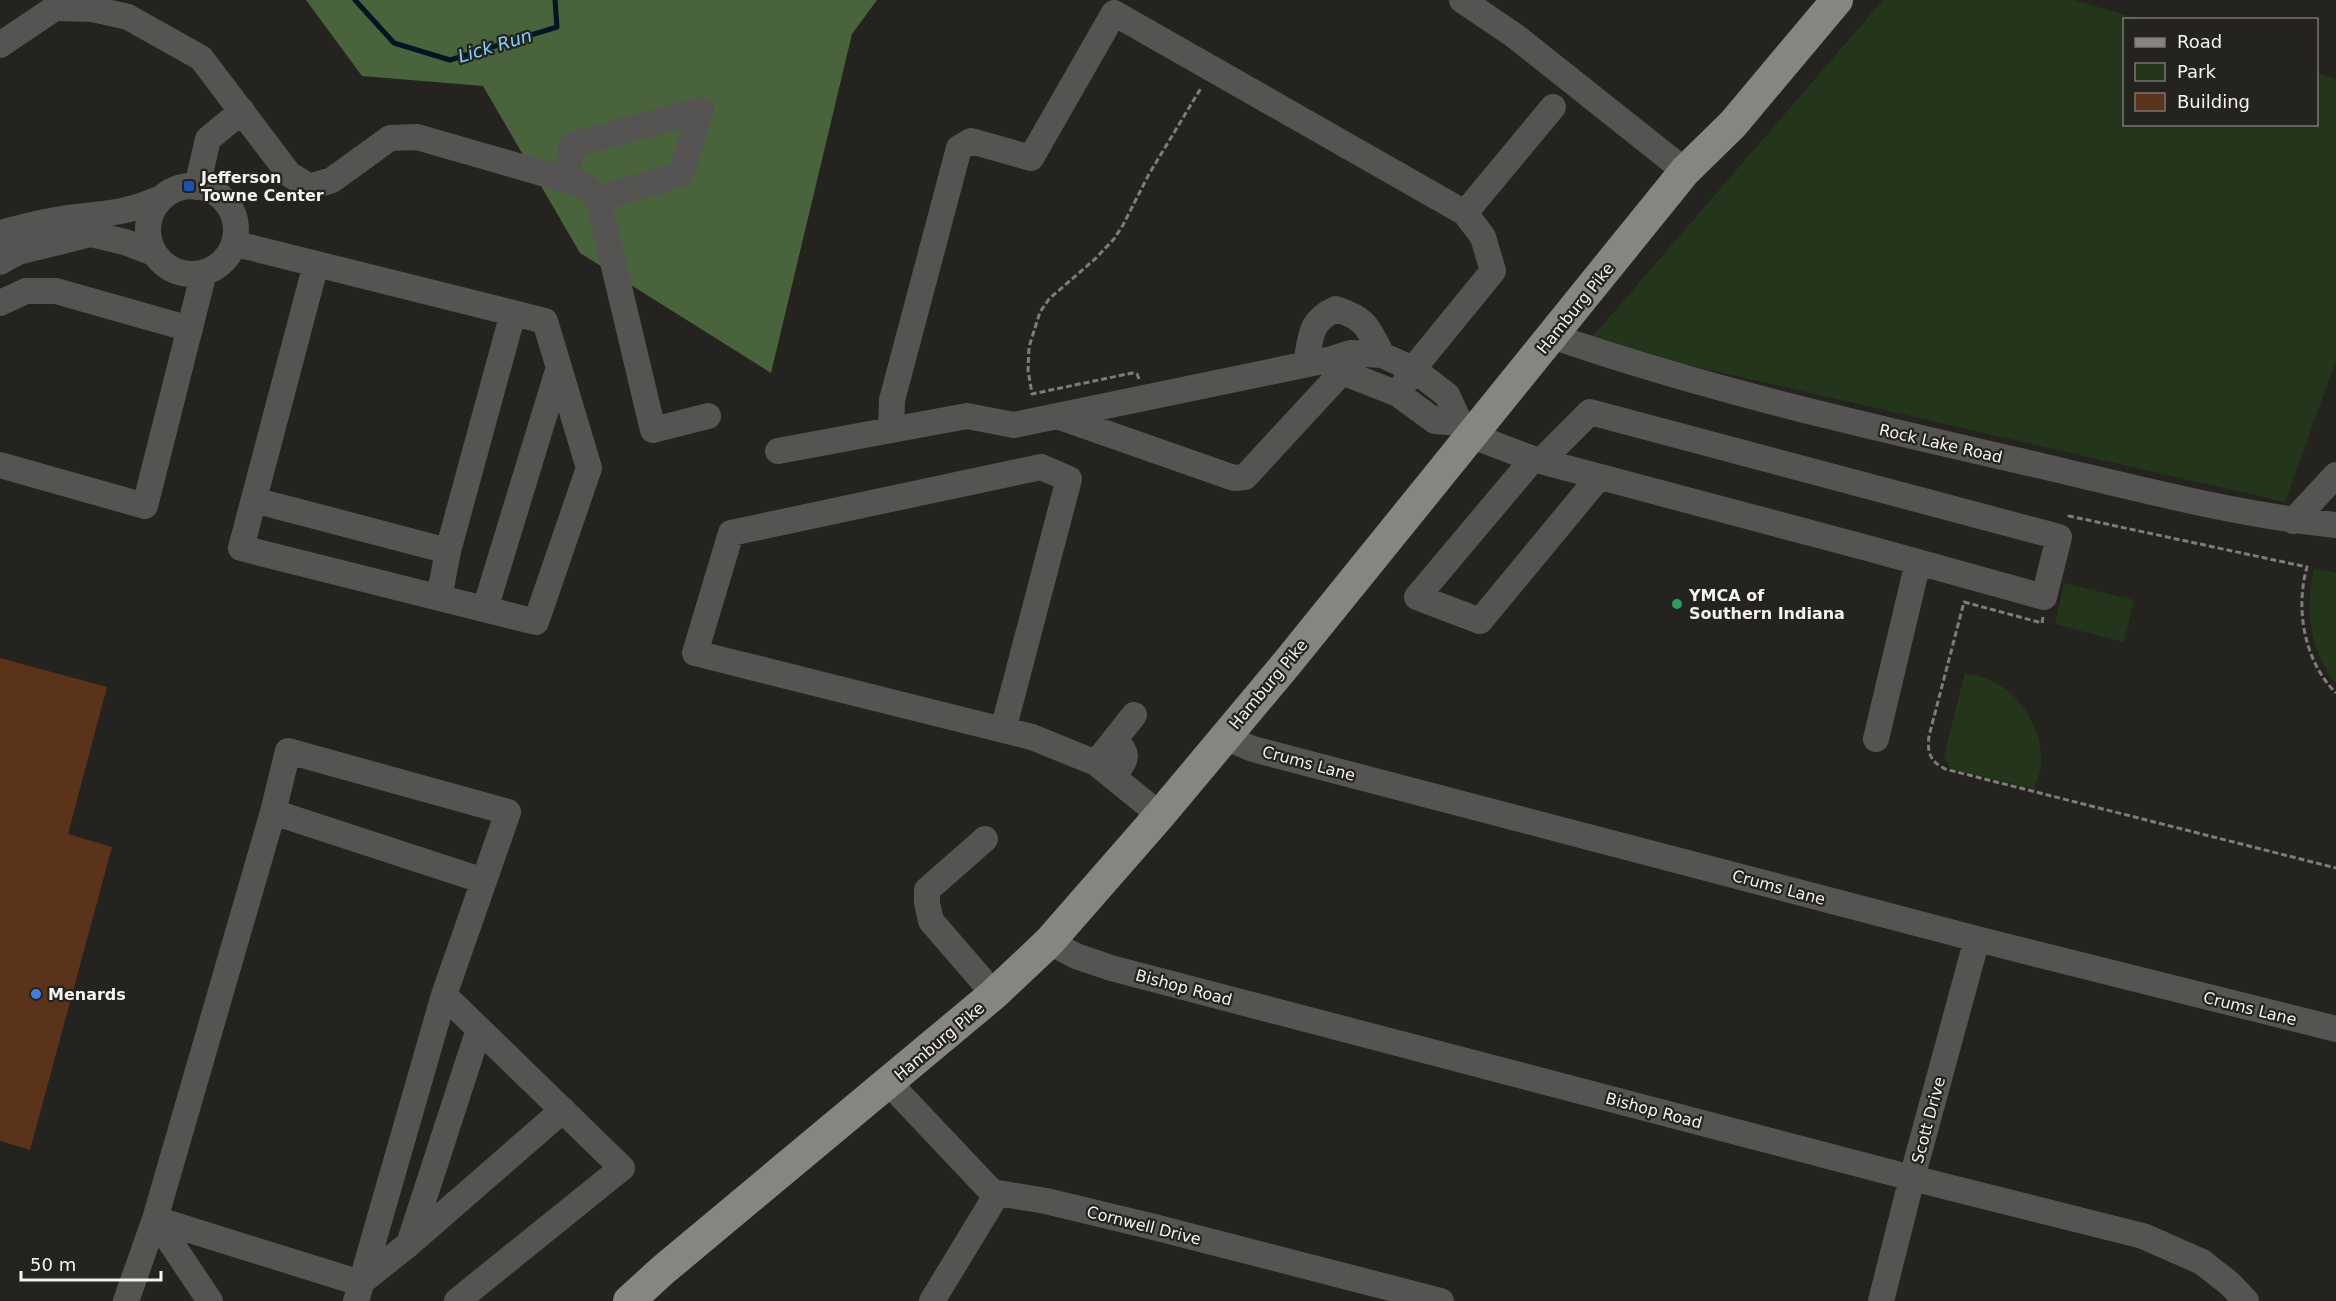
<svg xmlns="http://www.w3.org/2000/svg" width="2336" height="1301" font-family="'DejaVu Sans',sans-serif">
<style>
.green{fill:#23361b}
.forest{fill:#49643c}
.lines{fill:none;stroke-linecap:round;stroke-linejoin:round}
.stream{stroke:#001622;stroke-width:5}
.building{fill:#5b321a}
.path{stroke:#7e7c79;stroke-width:3;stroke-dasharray:6 3;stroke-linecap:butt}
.minor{stroke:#555452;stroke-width:26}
.major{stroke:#868581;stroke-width:32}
.transit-dot{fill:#1a4fb4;stroke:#25231f;stroke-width:2}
.leisure-dot{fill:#2e9e5b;stroke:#25231f;stroke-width:2}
.shop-dot{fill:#3f7fe0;stroke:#25231f;stroke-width:2}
.labels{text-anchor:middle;stroke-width:4.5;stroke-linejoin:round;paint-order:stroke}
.poi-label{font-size:16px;font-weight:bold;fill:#f4f3f0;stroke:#25231f;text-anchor:start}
.street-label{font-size:16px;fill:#f4f3f0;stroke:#25231f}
.water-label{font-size:18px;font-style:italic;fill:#7dd0f9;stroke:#25231f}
</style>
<rect width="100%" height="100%" fill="#25231f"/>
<path class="green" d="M 1883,0 L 2074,0 L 2139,19 L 2124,20 L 2124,124 L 2316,124 L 2317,73 L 2336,79 L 2336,360 L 2285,502 L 1588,342 Z
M 2314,568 L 2336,573 L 2336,683 C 2309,651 2305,608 2314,568 Z
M 2064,583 L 2134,600 L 2124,642 L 2055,624 Z
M 1965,673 C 1974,675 1984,677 1992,681 C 2023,695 2044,733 2041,767 C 2040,774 2036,782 2034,789 L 1950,768 L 1944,756 Z"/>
<path class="forest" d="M 306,0 L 877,0 L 852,34 L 771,373 L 580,253 L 483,86 L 362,76 Z"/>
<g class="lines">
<path class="stream" d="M 355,0 L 394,43 L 450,60 L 557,27 L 555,0"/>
</g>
<path class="building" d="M 0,658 L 107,687 L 68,834 L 112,847 L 30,1150 L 0,1141 Z"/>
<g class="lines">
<path class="path" d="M 1139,379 L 1137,374 L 1132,373 L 1032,394 L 1028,370 L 1029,347 L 1040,312 L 1049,299 L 1095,259 L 1114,239 L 1123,225 L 1149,174 L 1201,88
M 2069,517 L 2069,516 L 2307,567 C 2295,609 2304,661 2336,693
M 2043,617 L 2042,623 L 1964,602 L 1929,736 C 1927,753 1930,761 1945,769 L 2336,868"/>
<path class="minor" d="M 1462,0 L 1515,36 L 1685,171
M 0,45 L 55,8 L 93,9 L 128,17 L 201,58 L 289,174 L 310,187 L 332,180 L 390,138 L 417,137 L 584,185 L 598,199 L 653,430 L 708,416
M 566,179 L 572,145 L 701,110 L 681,174 L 598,199
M148 230a44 44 0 1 1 88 0a44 44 0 1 1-88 0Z
M 197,187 L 208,139 L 242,111
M 1465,213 L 1553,107
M 0,235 L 7,231 C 27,226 47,221 67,218 C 106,213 126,214 163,197
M 234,244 L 253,248 L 545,321 L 589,468 L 536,622 L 241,548 L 316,264
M 0,262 L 18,252 L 91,234 L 125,242 L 154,253
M 0,303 L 26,291 L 56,291 L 190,329
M 1552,336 C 1705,389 1863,425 2020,461 C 2125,485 2229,514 2336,525
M 1332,360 L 1342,372 L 1398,394 L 1435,421 L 1460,423
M 1306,364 C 1311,337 1309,321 1336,309 C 1367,319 1368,328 1382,355
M 1057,416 L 1234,478 L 1245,477 L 1342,372
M 891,429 L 892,400 L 959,148 L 971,141 L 1031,158 L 1114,13 L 1465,213 L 1483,237 L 1493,271 L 1413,369 L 1398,394
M 778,451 L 967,416 L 1014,425 L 1332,359 L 1351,353 L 1382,355 L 1413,369 L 1447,395 L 1460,423 L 1470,435 L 1533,459 L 1871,549 L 2044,597 L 2059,537 L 1590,412 L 1541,461
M 1533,459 L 1417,597 L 1480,621 L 1599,477
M 0,465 L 145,506 L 204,272
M 254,500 L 448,551
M 2293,521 L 2336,475
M 439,598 L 448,551 L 513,313
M 485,609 L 559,367
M 1003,730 L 1069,479 L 1041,467 L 731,533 L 695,653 L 1003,730 L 1032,737 L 1096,763 L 1160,815
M 1224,737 L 1253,749 L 1977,939 L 2336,1029
M 1876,739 L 1918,562
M 1096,763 L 1134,715
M 1113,777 C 1125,760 1132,755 1114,740
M 273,812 L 484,881
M 985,839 L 927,890 L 927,903 L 931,921 L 994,994
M 1049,942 L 1076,956 L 1111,968 L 1912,1178 L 2143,1236 L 2202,1262 L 2230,1284 L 2246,1301
M 444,995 L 622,1168 L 457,1301
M 889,1083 L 992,1192 L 1046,1201 L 1154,1227 L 1441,1301
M 155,1219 L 210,1301
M 409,1244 L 563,1110
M 360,1283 L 409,1244 L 479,1029
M 126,1301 L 155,1219
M 356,1301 L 444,995 L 508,812 L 288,751 L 273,812 L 155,1219 L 360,1283
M 932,1301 L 997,1194
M 1881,1301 L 1912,1178 L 1977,939"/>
<path class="major" d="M 629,1301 L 663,1270 L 994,994 L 1049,942 L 1160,815 L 1288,662 L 1685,171 L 1733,124 L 1837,0"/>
</g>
<rect class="transit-dot" x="183" y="180" width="12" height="12" rx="3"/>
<circle class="leisure-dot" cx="1677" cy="604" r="6"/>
<circle class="shop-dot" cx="36" cy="994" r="6"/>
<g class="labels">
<g class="poi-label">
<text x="201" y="183">Jefferson<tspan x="201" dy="18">Towne Center</tspan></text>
<text x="1689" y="601">YMCA of<tspan x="1689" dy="18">Southern Indiana</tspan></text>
<text x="48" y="1000">Menards</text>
</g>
<g class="street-label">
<text transform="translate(1575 308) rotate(-51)" y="6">Hamburg Pike</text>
<text transform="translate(1941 443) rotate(13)" y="6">Rock Lake Road</text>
<text transform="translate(1268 684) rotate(-50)" y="6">Hamburg Pike</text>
<text transform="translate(1309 763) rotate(15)" y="6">Crums Lane</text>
<text transform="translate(1779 887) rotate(15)" y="6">Crums Lane</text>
<text transform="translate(1184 987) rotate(15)" y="6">Bishop Road</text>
<text transform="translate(2250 1008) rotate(14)" y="6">Crums Lane</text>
<text transform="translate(939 1041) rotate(-40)" y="6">Hamburg Pike</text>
<text transform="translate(1654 1110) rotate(15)" y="6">Bishop Road</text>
<text transform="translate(1928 1120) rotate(-75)" y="6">Scott Drive</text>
<text transform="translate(1144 1225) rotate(14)" y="6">Cornwell Drive</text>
</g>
<g class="water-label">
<text transform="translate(495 46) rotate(-17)" y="6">Lick Run</text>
</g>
</g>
<rect x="2123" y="18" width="195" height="108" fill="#25231f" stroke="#787673" stroke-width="1.5"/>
<rect x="2135" y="38" width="30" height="9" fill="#868581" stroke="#787673" stroke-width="1.5"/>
<text x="2177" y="48" font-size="18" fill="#f4f3f0">Road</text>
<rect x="2135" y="63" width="30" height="18" fill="#23361b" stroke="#787673" stroke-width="1.5"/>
<text x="2177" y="78" font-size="18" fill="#f4f3f0">Park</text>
<rect x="2135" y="93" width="30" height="18" fill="#5b321a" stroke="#787673" stroke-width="1.5"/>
<text x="2177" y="108" font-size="18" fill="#f4f3f0">Building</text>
<path d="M21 1271v9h140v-9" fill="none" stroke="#f4f3f0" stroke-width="3"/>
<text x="30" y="1271" font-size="18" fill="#f4f3f0" stroke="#25231f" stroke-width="4.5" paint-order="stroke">50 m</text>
</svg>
